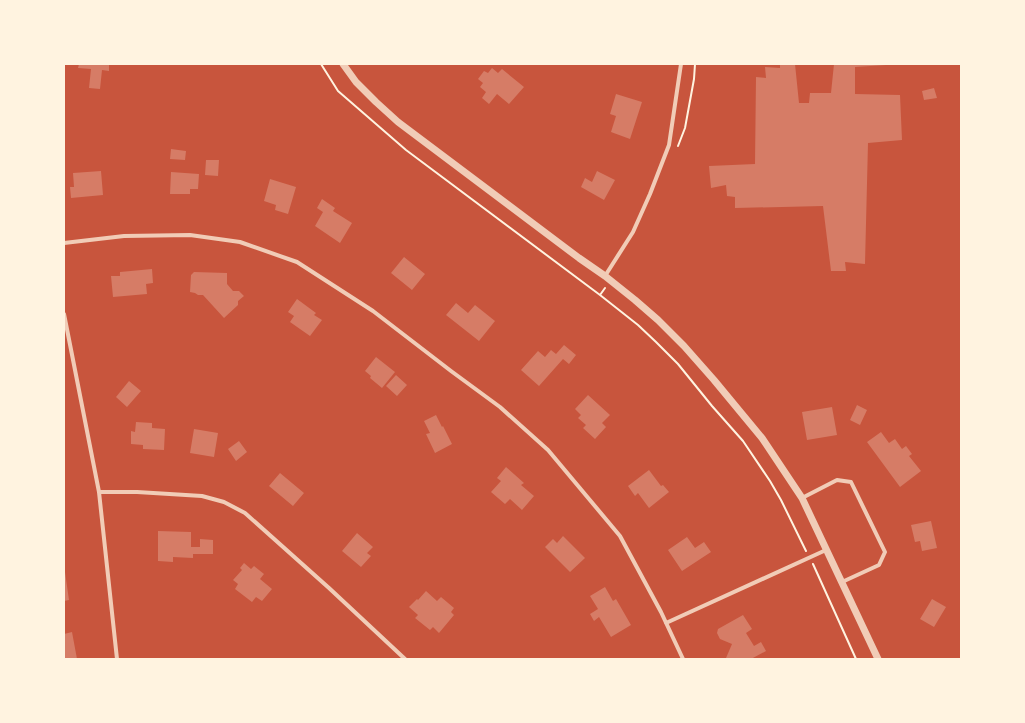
<svg xmlns="http://www.w3.org/2000/svg" width="1025" height="723" font-family="'Titillium Web',sans-serif">
<style>
.building{fill:#d67c66}
.lines{fill:none;stroke-linecap:round;stroke-linejoin:round}
.path{stroke:#fff3e0;stroke-width:2}
.minor{stroke:#f1ccb7;stroke-width:4}
.tertiary{stroke:#f1ccb7;stroke-width:7}
</style>
<rect width="100%" height="100%" fill="#c8553d"/>
<path class="building" d="M 79,64 L 109,64 L 109,71 L 102,70 L 100,89 L 89,88 L 91,69 L 78,68 Z
M 780,64 L 795,64 L 799,103 L 809,103 L 810,93 L 831,93 L 834,64 L 886,64 L 886,65 L 855,67 L 855,94 L 900,95 L 902,140 L 868,143 L 865,264 L 845,262 L 846,271 L 831,271 L 823,206 L 735,208 L 735,197 L 727,196 L 726,185 L 711,188 L 709,166 L 755,164 L 756,77 L 766,78 L 765,67 L 780,68 Z
M 492,68 L 498,73 L 502,69 L 524,87 L 509,104 L 497,94 L 489,104 L 482,98 L 486,92 L 480,87 L 483,83 L 478,79 L 484,71 L 488,73 Z
M 934,88 L 937,98 L 924,100 L 922,91 Z
M 616,94 L 642,102 L 630,139 L 611,132 L 616,116 L 610,114 Z
M 171,149 L 186,151 L 185,160 L 170,159 Z
M 206,160 L 219,160 L 218,176 L 205,175 Z
M 101,171 L 103,195 L 71,198 L 70,187 L 74,187 L 73,173 Z
M 597,171 L 615,180 L 604,200 L 581,187 L 585,178 L 592,182 Z
M 171,172 L 199,174 L 198,189 L 190,189 L 190,194 L 170,194 Z
M 270,179 L 296,187 L 288,214 L 275,210 L 276,205 L 264,201 Z
M 322,199 L 335,208 L 333,211 L 352,223 L 340,243 L 315,226 L 323,212 L 317,208 Z
M 404,257 L 425,274 L 412,290 L 391,273 Z
M 152,269 L 153,283 L 146,284 L 147,294 L 113,297 L 111,276 L 120,276 L 120,272 Z
M 194,272 L 227,273 L 227,284 L 233,291 L 239,291 L 244,296 L 238,301 L 238,305 L 224,318 L 203,295 L 198,295 L 195,293 L 190,292 L 191,275 Z
M 297,299 L 316,313 L 314,315 L 322,320 L 310,336 L 290,322 L 294,316 L 288,312 Z
M 456,303 L 468,313 L 475,305 L 495,321 L 479,341 L 446,315 Z
M 564,345 L 576,355 L 569,364 L 563,359 L 539,386 L 521,370 L 538,351 L 545,357 L 551,350 L 556,354 Z
M 376,357 L 395,372 L 382,388 L 370,378 L 371,376 L 365,371 Z
M 396,375 L 407,385 L 397,396 L 386,386 Z
M 129,381 L 141,391 L 127,407 L 116,397 Z
M 588,395 L 610,415 L 602,423 L 606,427 L 595,439 L 583,428 L 586,425 L 578,418 L 581,415 L 575,409 Z
M 857,405 L 867,410 L 860,425 L 850,420 Z
M 832,407 L 837,435 L 807,440 L 802,412 Z
M 436,415 L 442,427 L 443,426 L 452,444 L 435,453 L 426,434 L 430,433 L 424,421 Z
M 136,422 L 152,423 L 152,428 L 165,429 L 164,450 L 143,449 L 143,445 L 131,444 L 131,431 L 135,432 Z
M 194,429 L 218,433 L 214,457 L 190,453 Z
M 881,432 L 889,443 L 895,439 L 902,449 L 906,446 L 912,454 L 909,456 L 921,471 L 900,487 L 867,442 Z
M 239,441 L 247,452 L 236,461 L 228,449 Z
M 506,467 L 524,483 L 521,485 L 534,496 L 522,510 L 510,499 L 505,504 L 491,492 L 501,481 L 497,478 Z
M 649,470 L 661,486 L 663,485 L 669,492 L 649,508 L 638,493 L 635,496 L 628,486 Z
M 280,473 L 304,493 L 293,506 L 269,486 Z
M 931,521 L 937,548 L 922,551 L 920,541 L 915,542 L 911,525 Z
M 158,531 L 191,532 L 191,547 L 200,547 L 200,539 L 213,540 L 213,554 L 193,554 L 193,558 L 173,557 L 173,562 L 158,561 Z
M 357,533 L 373,547 L 367,553 L 371,556 L 361,567 L 342,551 Z
M 563,536 L 585,558 L 570,572 L 545,547 L 553,539 L 557,543 Z
M 687,537 L 695,548 L 704,542 L 711,552 L 682,571 L 668,550 Z
M 244,563 L 251,569 L 254,566 L 264,574 L 260,579 L 272,589 L 262,601 L 256,597 L 252,602 L 235,589 L 238,584 L 233,580 L 242,570 L 240,568 Z
M 64,572 L 65,572 L 69,600 L 64,601 Z
M 605,587 L 613,601 L 616,599 L 631,625 L 611,637 L 599,617 L 594,621 L 590,614 L 598,609 L 590,596 Z
M 426,591 L 437,601 L 441,597 L 454,608 L 451,612 L 454,615 L 439,633 L 433,627 L 430,630 L 415,618 L 418,615 L 409,607 L 417,599 L 418,600 Z
M 932,599 L 946,607 L 934,627 L 920,619 Z
M 743,615 L 752,629 L 746,633 L 754,646 L 761,642 L 766,651 L 751,659 L 728,659 L 726,658 L 732,644 L 720,639 L 717,633 L 718,629 Z
M 72,632 L 77,659 L 64,659 L 64,634 Z"/>
<g class="lines">
<path class="path" d="M 321,64 L 338,91 L 406,150 L 600,295 L 638,325 L 656,342 L 678,364 L 712,406 L 743,441 L 770,481 L 781,500 L 806,551
M 678,146 L 685,128 L 694,79 L 695,64
M 600,295 L 605,288
M 813,564 L 856,659"/>
<path class="minor" d="M 64,243 L 124,236 L 190,235 L 240,242 L 297,262 L 373,311 L 451,371 L 500,407 L 548,450 L 620,536 L 661,612 L 683,659
M 605,276 L 633,232 L 650,194 L 669,145 L 681,64
M 64,314 L 99,492 L 117,659
M 99,492 L 137,492 L 202,496 L 224,502 L 245,513 L 329,588 L 405,659
M 802,498 L 837,480 L 851,482 L 885,552 L 879,565 L 842,582
M 666,623 L 826,550"/>
<path class="tertiary" d="M 343,64 L 356,82 L 376,102 L 398,122 L 579,258 L 605,276 L 635,300 L 658,320 L 684,346 L 714,380 L 762,438 L 802,498 L 878,659"/>
</g>
<rect width="1025" height="723" fill="none" stroke="#fff3e0" stroke-width="130"/>
</svg>
